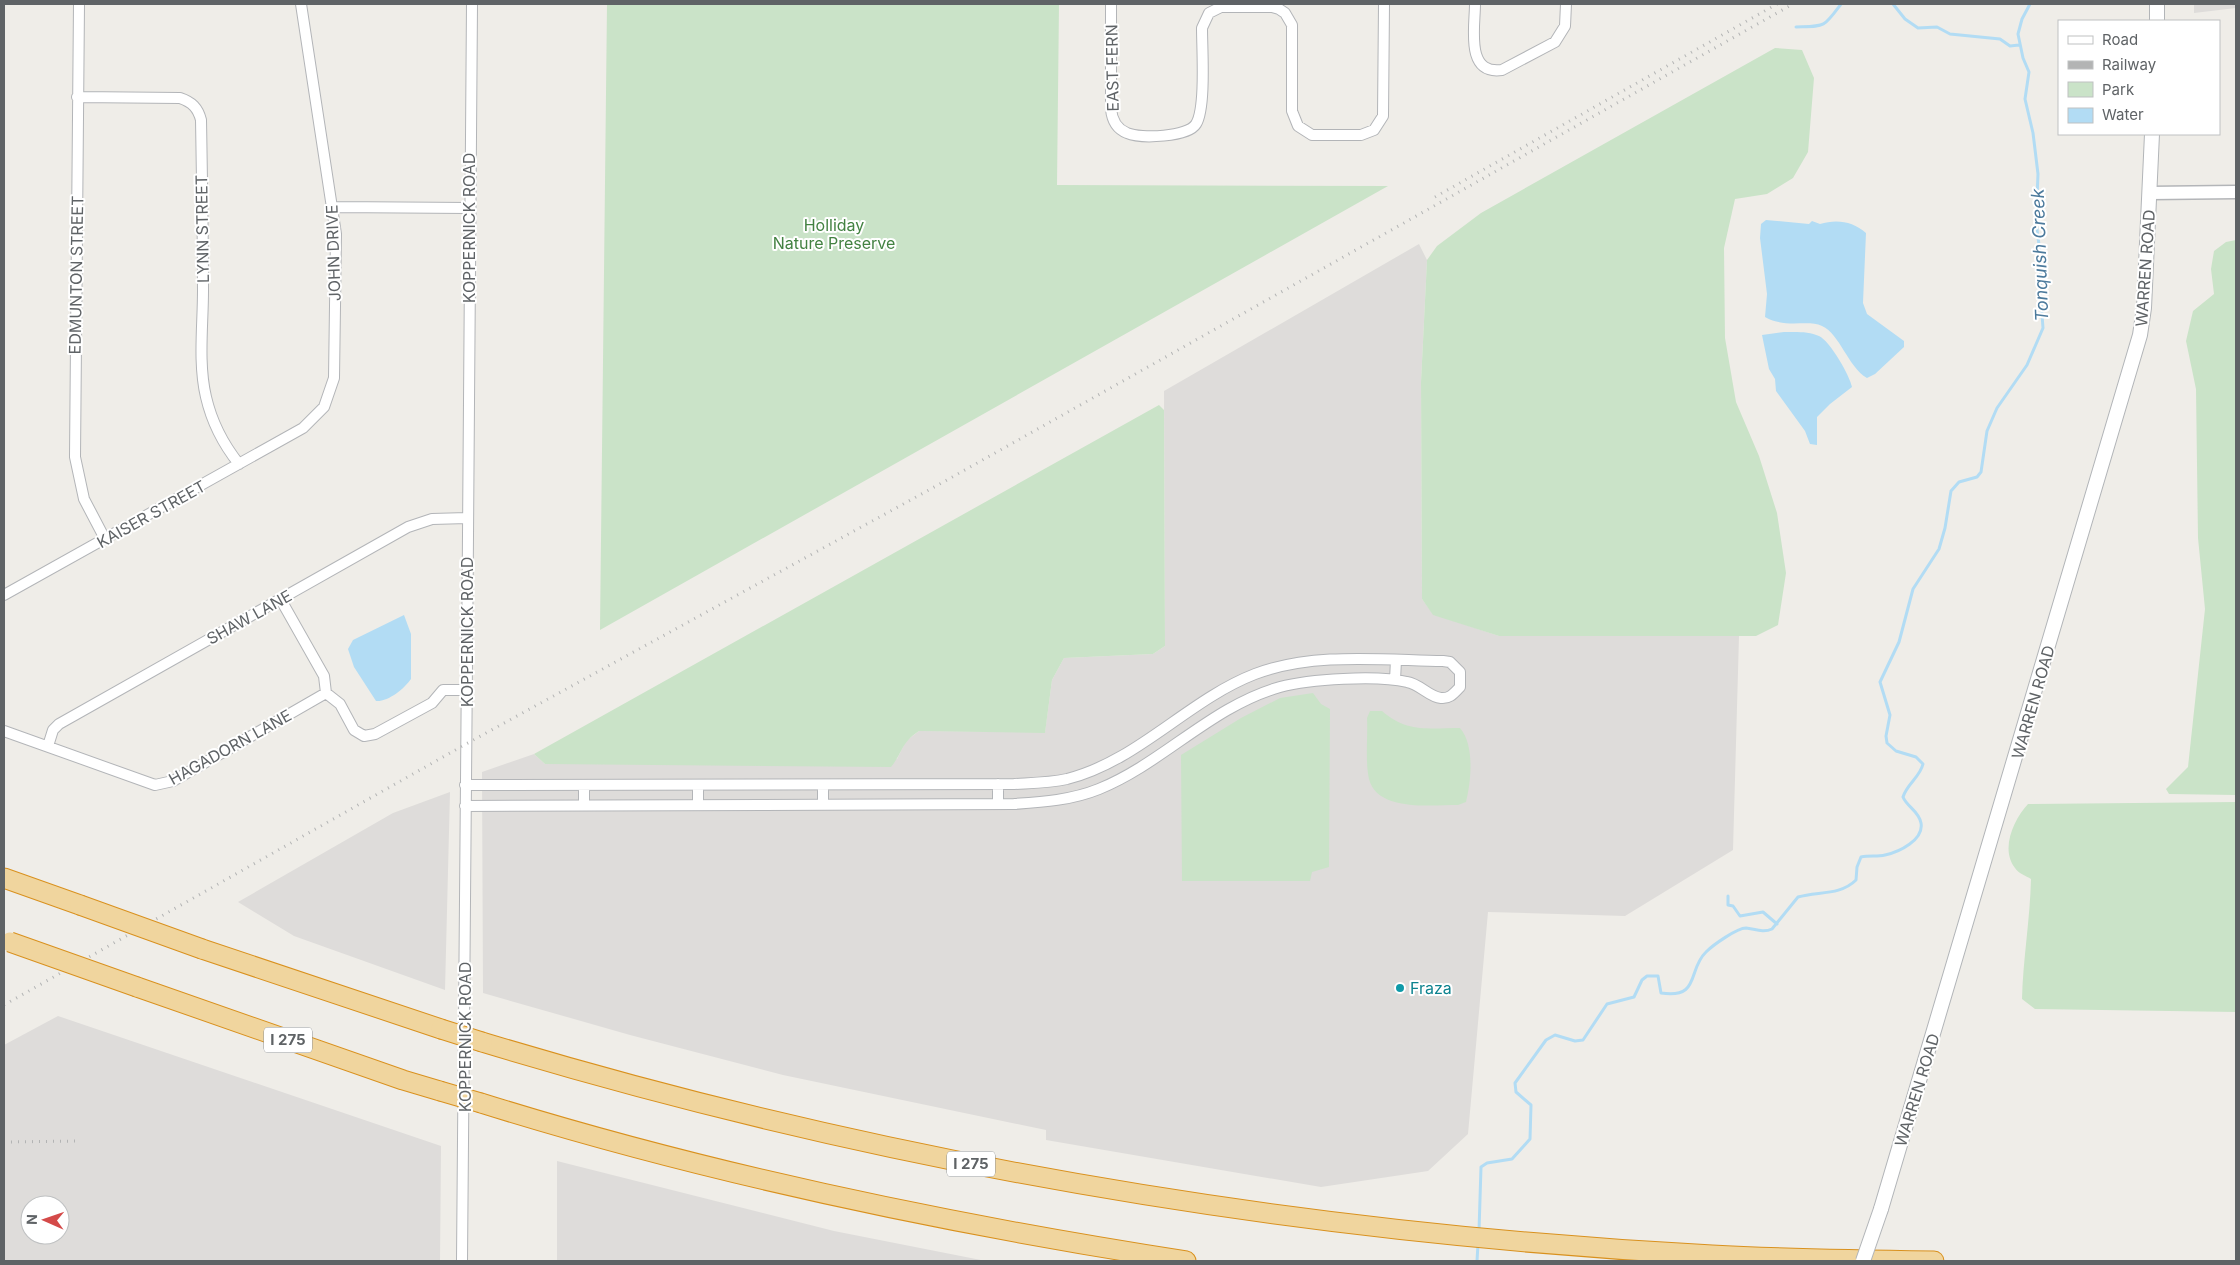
<svg xmlns="http://www.w3.org/2000/svg" width="2240" height="1265" font-family="Inter,sans-serif">
<style>
.industrial{fill:#dedcda;fill-rule:evenodd}
.green{fill:#cae3c8}
.water{fill:#b2dcf4}
.lines{fill:none;stroke-linecap:round;stroke-linejoin:round}
.stream{stroke:#b2dcf4;stroke-width:3}
.minor-casing{stroke:#b3b5b8;stroke-width:12}
.tertiary-casing{stroke:#b3b5b8;stroke-width:15}
.secondary-casing{stroke:#b2b5b8;stroke-width:16}
.motorway-casing{stroke:#d9911e;stroke-width:21}
.minor{stroke:#fff;stroke-width:10}
.tertiary{stroke:#fff;stroke-width:12}
.secondary{stroke:#fff;stroke-width:14}
.motorway{stroke:#f0d59e;stroke-width:19}
.rail{stroke:#b3b4b4;stroke-width:3;stroke-dasharray:1 6;stroke-linecap:butt}
.secondary-bridge-casing{stroke:#b2b5b8;stroke-width:16;stroke-linecap:butt}
.motorway-bridge-casing{stroke:#d9911e;stroke-width:21;stroke-linecap:butt}
.secondary-bridge{stroke:#fff;stroke-width:14}
.motorway-bridge{stroke:#f0d59e;stroke-width:19}
.culture-dot{fill:#0f9aa8;stroke:#fff;stroke-width:2}
.labels{text-anchor:middle;stroke-width:4;stroke-linejoin:round;paint-order:stroke}
.shield{fill:#fff;stroke:#8f9294;stroke-width:1}
.shield-label{font-size:15px;font-weight:bold;fill:#5f6366}
.street-label{font-size:16px;fill:#5f6366;stroke:#fff}
.park-label{font-size:16px;fill:#438242;stroke:#fff}
.culture-label{font-size:16px;fill:#0d838f;stroke:#fff;text-anchor:start}
.water-label{font-size:18px;font-style:italic;fill:#4c7a9c;stroke:#fff}
</style>
<rect width="100%" height="100%" fill="#efede8"/>
<path class="industrial" d="M 2194,4 L 2236,4 L 2236,8 L 2194,13 Z
M 1419,244 L 1427,260 L 1421,382 L 1422,599 L 1433,614 L 1499,636 L 1739,636 L 1733,850 L 1625,916 L 1488,912 L 1468,1134 L 1428,1171 L 1321,1187 L 1046,1140 L 1046,1130 L 783,1075 L 630,1035 L 483,993 L 482,772 L 534,754 L 545,764 L 897,759 L 906,741 L 919,731 L 1045,732 L 1052,680 L 1064,658 L 1153,654 L 1165,646 L 1164,391 Z
M 450,792 L 445,990 L 294,936 L 238,902 L 393,813 Z
M 58,1016 L 441,1146 L 440,1261 L 4,1261 L 4,1045 ZM 30,1205 L 60,1205 L 60,1235 L 30,1235 Z
M 557,1161 L 834,1231 L 986,1261 L 557,1261 Z"/>
<path class="green" d="M 607,4 L 1059,4 L 1057,185 L 1388,186 L 600,630 Z
M 1775,48 L 1802,50 L 1814,78 L 1808,152 L 1793,178 L 1767,194 L 1735,199 L 1724,248 L 1725,338 L 1736,402 L 1759,456 L 1777,513 L 1786,573 L 1778,625 L 1756,636 L 1499,636 L 1433,615 L 1422,599 L 1421,382 L 1427,260 L 1437,246 L 1481,213 Z
M 2236,240 L 2236,795 L 2169,794 L 2166,789 L 2188,767 L 2205,609 L 2198,538 L 2196,389 L 2186,341 L 2193,311 L 2214,294 L 2211,269 L 2214,251 L 2226,242 Z
M 1159,405 L 1164,410 L 1165,646 L 1153,654 L 1064,658 L 1052,680 L 1045,733 L 919,731 C 900,744 904,751 891,767 L 545,764 L 534,754 Z
M 1313,693 L 1321,704 L 1330,709 L 1329,867 L 1312,872 L 1310,881 L 1182,881 L 1181,755 L 1241,718 L 1280,698 Z
M 1370,711 L 1382,711 C 1407,733 1429,728 1460,728 C 1475,745 1471,782 1466,802 L 1458,805 C 1432,805 1377,812 1369,779 C 1365,761 1368,737 1367,718 Z
M 2236,802 L 2236,1012 L 2035,1009 L 2022,999 C 2023,959 2030,920 2031,879 C 2026,876 2018,873 2015,868 C 2000,849 2014,819 2028,804 Z"/>
<path class="water" d="M 1766,220 L 1809,224 L 1812,221 L 1820,224 C 1836,219 1853,221 1866,233 L 1863,303 L 1867,314 L 1904,341 L 1904,347 L 1875,374 L 1867,378 C 1848,367 1840,334 1822,326 C 1808,319 1786,329 1765,317 L 1767,294 L 1760,238 L 1761,224 Z
M 1784,332 C 1795,332 1809,331 1819,336 C 1830,341 1850,376 1852,387 L 1830,404 L 1817,417 L 1817,445 L 1810,444 L 1805,431 L 1776,391 L 1775,379 L 1769,369 L 1762,335 Z
M 404,615 L 411,634 L 411,679 C 404,689 388,702 376,701 L 354,667 L 348,649 L 353,640 Z"/>
<g class="lines">
<path class="stream" d="M 1893,4 L 1905,19 L 1918,28 L 1937,27 L 1950,34 L 2000,39 L 2010,46 L 2019,45
M 1796,27 C 1826,26 1823,28 1841,4
M 1728,896 L 1728,905 L 1733,906 L 1740,916 L 1763,912 L 1777,924
M 1479,1231 L 1481,1167 L 1487,1163 L 1512,1159 L 1530,1139 L 1531,1105 L 1516,1092 L 1515,1083 L 1546,1040 L 1555,1035 L 1575,1041 L 1583,1040 L 1607,1004 L 1634,997 L 1642,980 L 1647,976 L 1658,976 L 1661,993 C 1701,999 1687,970 1706,952 C 1713,945 1737,928 1746,928 C 1755,929 1763,933 1772,929 L 1798,897 C 1817,891 1840,896 1856,880 L 1857,867 L 1861,857 C 1870,855 1877,857 1885,855 C 1899,852 1924,840 1921,823 C 1919,811 1907,807 1903,797 C 1907,784 1920,777 1923,764 L 1916,757 L 1896,751 L 1887,743 L 1886,736 L 1890,715 L 1880,682 L 1899,642 L 1913,589 L 1939,549 L 1945,528 L 1951,491 L 1959,482 L 1977,477 L 1981,472 L 1987,431 L 1997,408 L 2027,365 L 2043,328 L 2040,288 L 2041,260 L 2036,222 L 2038,174 L 2033,133 L 2025,99 L 2029,72 L 2023,58 L 2018,34 L 2022,19 L 2030,4
M 1477,1261 L 1478,1244"/>
<defs>
<path id="minor" d="M 79,4 L 75,457 L 84,499 L 105,539
M 1111,4 L 1111,109 C 1112,120 1117,129 1127,133 C 1141,139 1188,137 1196,124 C 1206,108 1202,49 1202,28 L 1209,13 L 1221,7 L 1272,7 L 1279,9 L 1285,13 L 1292,25 L 1292,111 L 1298,126 L 1312,135 L 1361,135 L 1374,130 L 1383,116 L 1384,4
M 1475,4 C 1475,27 1465,75 1502,70 L 1555,42 L 1565,26 L 1566,4
M 77,97 L 180,98 C 192,102 198,108 201,120 C 202,177 203,234 203,291 C 203,325 198,363 206,397 C 212,423 223,444 239,464
M 333,207 L 469,208
M 4,595 L 303,428 L 324,407 L 334,378 L 336,234 L 301,4
M 1395,680 L 1396,660
M 326,693 L 340,704 L 354,730 L 364,736 L 375,734 L 432,703 L 443,690 L 466,690
M 4,731 L 155,785 L 173,781 L 326,693 L 324,676 L 281,600
M 48,746 L 53,730 L 59,724 L 408,527 L 432,519 L 467,518
M 998,784 L 998,804
M 584,786 L 584,805
M 698,805 L 698,786
M 823,805 L 823,785
M 465,806 L 1014,804 C 1043,802 1072,800 1099,789 C 1163,763 1212,706 1280,687 C 1309,679 1378,675 1407,682 C 1420,684 1429,697 1441,698 C 1450,699 1454,693 1460,687 L 1460,672 L 1450,662 L 1443,661 C 1382,660 1313,652 1255,674 C 1188,700 1138,761 1067,779 C 1049,783 1031,783 1014,784 L 465,785
M 462,1261 C 468,842 467,423 472,4"/>
<path id="tertiary" d="M 2150,193 L 2236,192"/>
<path id="secondary" d="M 2157,21 L 2157,4
M 1881,1209 L 2140,335 L 2144,308 L 2152,134"/>
<path id="motorway" d="M 4,878 L 80,905
M 202,949 L 441,1029
M 137,987 L 403,1080 L 440,1091
M 482,1042 C 881,1163 1295,1233 1712,1255 C 1786,1259 1860,1260 1934,1261
M 481,1103 C 711,1175 948,1224 1186,1261"/>
</defs>
<use href="#minor" class="minor-casing"/>
<use href="#tertiary" class="tertiary-casing"/>
<use href="#secondary" class="secondary-casing"/>
<use href="#motorway" class="motorway-casing"/>
<use href="#minor" class="minor"/>
<use href="#tertiary" class="tertiary"/>
<use href="#secondary" class="secondary"/>
<use href="#motorway" class="motorway"/>
<path class="rail" d="M 1435,197 L 1777,4
M 4,1005 L 466,744 L 947,480 L 1793,4
M 4,1142 L 79,1141"/>
<defs>
<path id="secondary-bridge" d="M 1863,1261 L 1881,1209"/>
<path id="motorway-bridge" d="M 80,905 L 202,949
M 10,942 L 137,987
M 441,1029 L 482,1042
M 440,1091 L 481,1103"/>
</defs>
<use href="#secondary-bridge" class="secondary-bridge-casing"/>
<use href="#motorway-bridge" class="motorway-bridge-casing"/>
<use href="#secondary-bridge" class="secondary-bridge"/>
<use href="#motorway-bridge" class="motorway-bridge"/>
</g>
<circle class="culture-dot" cx="1400" cy="988" r="5"/>
<g class="labels">
<g class="shield">
<rect x="264" y="1027.5" width="48" height="25" rx="4"/>
<rect x="947" y="1151.5" width="48" height="25" rx="4"/>
</g>
<g class="shield-label">
<text x="288" y="1045">I 275</text>
<text x="971" y="1169">I 275</text>
</g>
<g class="street-label">
<text transform="translate(1112 68) rotate(-91)" y="6">EAST FERN</text>
<text transform="translate(469 228) rotate(-90)" y="6">KOPPERNICK ROAD</text>
<text transform="translate(202 229) rotate(-91)" y="6">LYNN STREET</text>
<text transform="translate(333 253) rotate(-92)" y="6">JOHN DRIVE</text>
<text transform="translate(2145 268) rotate(-86)" y="6">WARREN ROAD</text>
<text transform="translate(76 275) rotate(-89)" y="6">EDMUNTON STREET</text>
<text transform="translate(151 514) rotate(-29)" y="6">KAISER STREET</text>
<text transform="translate(249 617) rotate(-29)" y="6">SHAW LANE</text>
<text transform="translate(467 632) rotate(-90)" y="6">KOPPERNICK ROAD</text>
<text transform="translate(2033 702) rotate(-74)" y="6">WARREN ROAD</text>
<text transform="translate(230 747) rotate(-29)" y="6">HAGADORN LANE</text>
<text transform="translate(465 1037) rotate(-90)" y="6">KOPPERNICK ROAD</text>
<text transform="translate(1917 1090) rotate(-73)" y="6">WARREN ROAD</text>
</g>
<g class="park-label">
<text x="834" y="231">Holliday<tspan x="834" dy="18">Nature Preserve</tspan></text>
</g>
<g class="culture-label">
<text x="1410" y="994">Fraza</text>
</g>
<g class="water-label">
<text transform="translate(2040 255) rotate(-92)" y="6">Tonquish Creek</text>
</g>
</g>
<rect width="2240" height="1265" fill="none" stroke="#5f6366" stroke-width="10"/>
<rect x="2058" y="20" width="162" height="115" fill="#ffffff" stroke="#bfc1c2"/>
<rect x="2068" y="36" width="25" height="8" fill="#ffffff" stroke="#bfc1c2"/>
<text x="2102" y="45" font-size="15" fill="#5f6366">Road</text>
<rect x="2068" y="61" width="25" height="8" fill="#b3b4b4" stroke="#bfc1c2"/>
<text x="2102" y="70" font-size="15" fill="#5f6366">Railway</text>
<rect x="2068" y="82" width="25" height="15" fill="#cae3c8" stroke="#bfc1c2"/>
<text x="2102" y="95" font-size="15" fill="#5f6366">Park</text>
<rect x="2068" y="108" width="25" height="15" fill="#b2dcf4" stroke="#bfc1c2"/>
<text x="2102" y="120" font-size="15" fill="#5f6366">Water</text>
<g transform="translate(45 1220) rotate(272)"><circle r="24" fill="#ffffff" stroke="#bfc1c2"/>
<path d="M0-4L9 19L0 12L-9 19Z" fill="#d44a49"/>
<text y="-8" font-size="14" font-weight="bold" text-anchor="middle" fill="#5f6366">N</text>
</g>
</svg>
